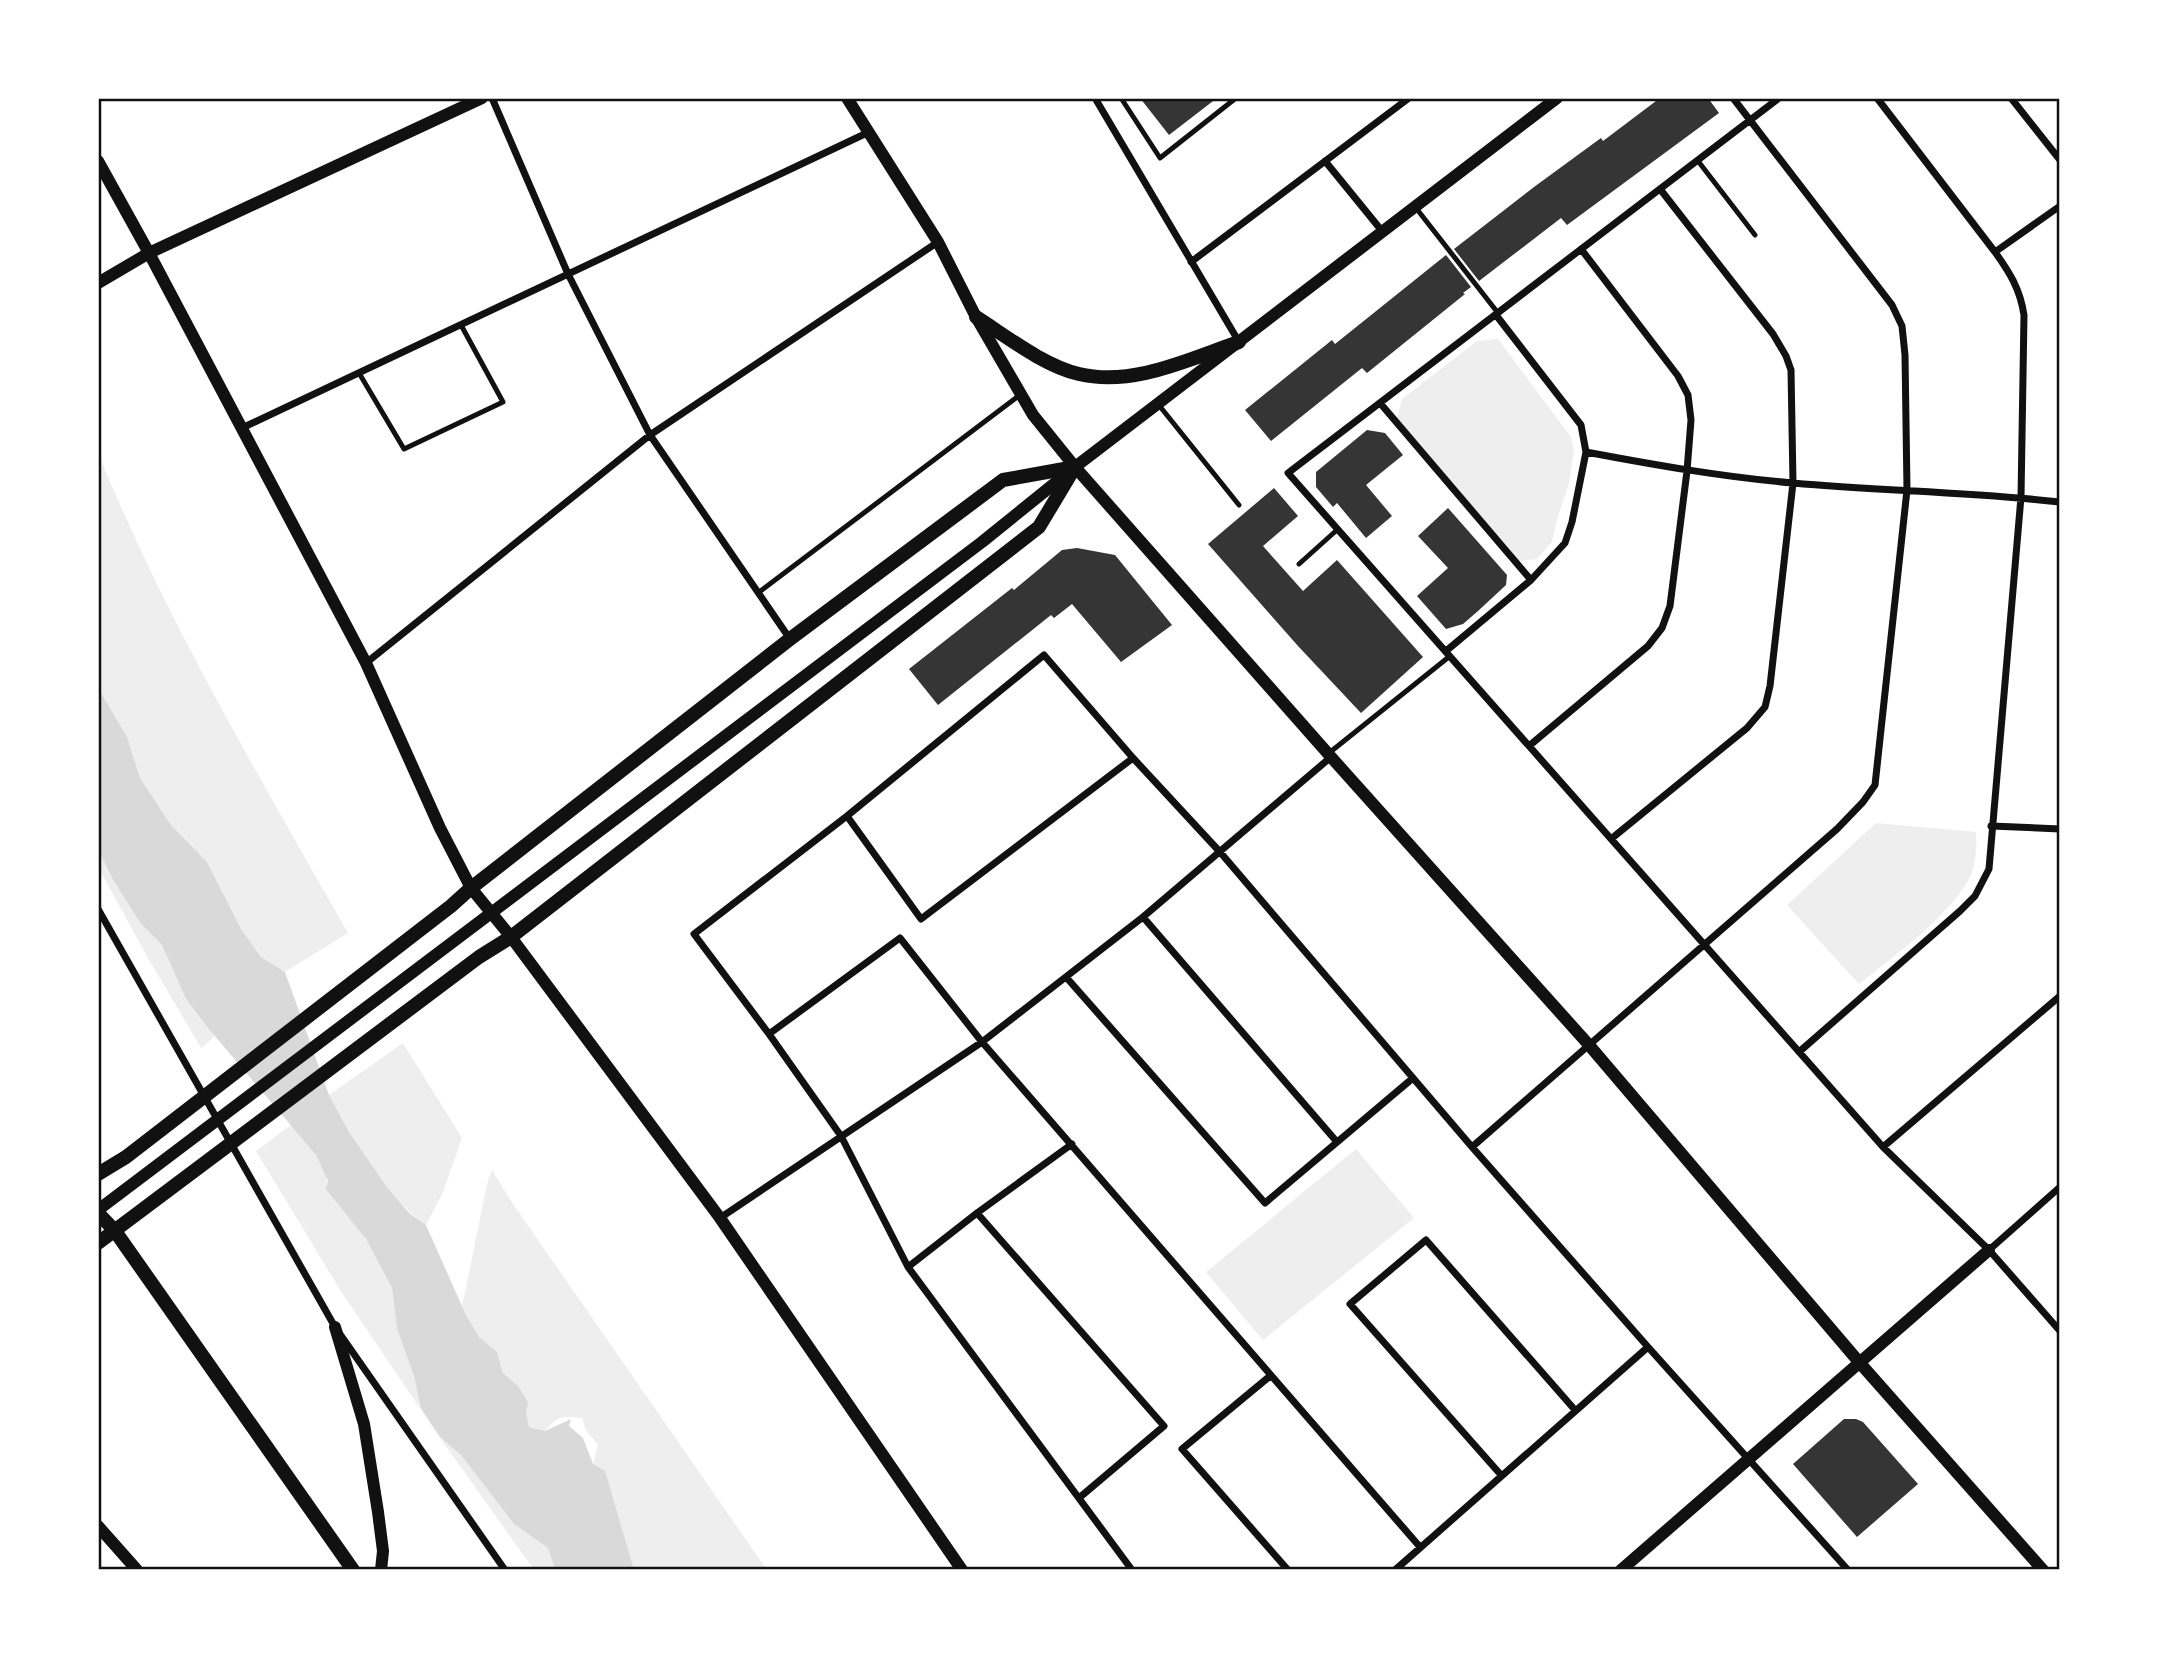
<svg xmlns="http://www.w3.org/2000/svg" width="2158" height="1668" font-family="Cabin,sans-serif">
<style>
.green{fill:#eee}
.water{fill:#d9d9d9}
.building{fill:#353535}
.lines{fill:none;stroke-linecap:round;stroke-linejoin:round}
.service{stroke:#111;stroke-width:5}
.minor{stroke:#111;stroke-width:7}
.tertiary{stroke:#111;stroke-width:12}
.secondary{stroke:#111;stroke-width:14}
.neatline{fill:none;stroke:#111;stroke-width:2.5}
</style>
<rect width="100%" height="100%" fill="#fff"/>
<path class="green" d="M 1498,339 L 1571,437 L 1574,451 L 1569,483 L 1558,516 L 1552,542 L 1537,559 L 1519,561 L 1397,418 L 1402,399 L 1477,341 Z
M 98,453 C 166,620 259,776 348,933 L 285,972 L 261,957 L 241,929 L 207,862 L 171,825 L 140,778 L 127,737 L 98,688 Z
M 1876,823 L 1976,832 C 1977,847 1976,865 1969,879 C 1949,916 1892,958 1859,984 L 1787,905 Z
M 98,849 L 113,880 L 141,924 L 162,945 L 186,999 L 215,1036 L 201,1048 L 148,958 L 98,867 Z
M 403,1043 L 462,1138 L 443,1192 L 426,1225 C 382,1193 354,1142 329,1095 Z
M 291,1125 C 306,1142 330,1165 327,1189 L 366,1239 L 392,1288 L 397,1329 L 414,1376 L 421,1408 L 440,1437 L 461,1455 L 514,1524 L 548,1548 L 555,1570 L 534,1570 L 438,1435 L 340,1290 L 256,1151 Z
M 1356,1149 L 1414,1218 L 1263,1340 L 1206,1272 Z
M 492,1170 L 511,1201 L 767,1570 L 634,1570 L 593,1464 L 598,1445 L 586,1430 L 582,1418 C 562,1416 558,1415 545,1431 L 529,1427 L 518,1386 L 503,1373 L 497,1352 L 479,1337 L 462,1307 L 487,1184 Z"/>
<path class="water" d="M 98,688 L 127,737 L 140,778 L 171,825 L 207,862 L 241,929 L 261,957 L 285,972 L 329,1095 L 349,1132 L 386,1186 L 409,1213 L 426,1225 L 465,1313 L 479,1337 L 497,1352 L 503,1373 L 518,1386 L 528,1402 L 526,1413 L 529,1427 L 545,1431 L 571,1419 L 569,1426 L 583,1438 L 593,1464 L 605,1471 L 634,1570 L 555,1570 L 548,1548 L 514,1524 L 461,1455 L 440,1437 L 421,1408 L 414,1376 L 397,1329 L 392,1288 L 366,1239 L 326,1189 L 328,1181 L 316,1155 L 208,1028 L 186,999 L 162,945 L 141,924 L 113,880 L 98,849 Z"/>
<path class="building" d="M 1140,98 L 1217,98 L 1169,135 Z
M 1660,98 L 1708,98 L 1719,113 L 1567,225 L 1561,218 L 1479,281 L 1454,249 L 1534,187 L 1601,138 L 1603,141 Z
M 1446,255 L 1471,287 L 1463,293 L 1465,294 L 1367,373 L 1362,368 L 1271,441 L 1245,410 L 1332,340 L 1335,344 Z
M 1367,430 L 1385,433 L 1403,455 L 1366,485 L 1392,516 L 1366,538 L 1337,503 L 1333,507 L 1316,487 L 1316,472 Z
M 1274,488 L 1298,516 L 1263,546 L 1303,591 L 1337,560 L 1423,657 L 1361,713 L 1298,646 L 1208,544 Z
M 1448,508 L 1507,575 L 1506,585 L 1478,611 L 1463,624 L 1446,629 L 1417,596 L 1448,568 L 1418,536 Z
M 1077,548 L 1115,555 L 1172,625 L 1121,662 L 1072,604 L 1054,618 L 1051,615 L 938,705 L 909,669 L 1012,588 L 1014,590 L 1062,550 Z
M 1844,1419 L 1856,1419 L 1863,1422 L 1918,1484 L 1857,1537 L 1793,1464 Z"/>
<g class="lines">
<path class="service" d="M 1121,98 L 1160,158 L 1236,98
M 1698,161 L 1755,235
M 1416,208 L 1498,313
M 359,373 L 404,449 L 503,402 L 461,325
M 1158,404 L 1239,505
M 1299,564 L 1338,529
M 758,593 L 1021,394
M 1329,753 L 1450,656"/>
<path class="minor" d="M 492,98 L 568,274 L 650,435 L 790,639
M 1095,98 L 1239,342
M 1779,98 L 1288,473 L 1883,1147 L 1989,1250 L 2060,1331
M 2011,98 L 2060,160
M 1325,161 L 1382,231
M 1995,252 L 2060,206
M 1191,262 L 1409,98
M 1380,403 L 1531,580
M 242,428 L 869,132
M 1586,452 C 1655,465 1723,477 1793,483 C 1882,491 1971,492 2060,502
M 1446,651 L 1531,580 L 1565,543 L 1572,522 L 1586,452 L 1581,425 L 1496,315
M 366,663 L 650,435 L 938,242
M 1529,746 L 1648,646 L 1662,628 L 1670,606 L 1687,471 L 1691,420 L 1688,395 L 1678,376 L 1581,249
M 847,816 L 921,919 L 1133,758
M 1991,826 L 2060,829
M 1611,839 L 1747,728 L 1765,707 L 1770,686 L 1793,483 L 1791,370 L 1786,356 L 1773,334 L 1660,189
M 98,909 L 335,1327 L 505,1570
M 1143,917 L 1337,1142
M 1066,977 L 1265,1203 L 1413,1078
M 769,1034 L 900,938 L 982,1042 L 1420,1547
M 1799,1052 L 1960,911 L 1975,896 L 1989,869 L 2021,497 L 2024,315 C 2020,289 2010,273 1995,252 L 1877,98
M 1472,1147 L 1837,829 L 1863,802 L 1875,785 L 1907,490 L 1905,355 L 1902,326 L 1892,305 L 1733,98
M 1883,1147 L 2060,996
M 977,1213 L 1164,1426 L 1079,1498
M 720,1218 L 982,1042 L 1143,917 L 1331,757
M 1989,1250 L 2060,1187
M 908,1267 L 977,1213 L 1072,1144
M 1270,1376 L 1182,1449 L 1288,1570
M 1501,1475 L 1350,1304 L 1426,1240 L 1575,1410
M 1132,1570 L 908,1267 L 841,1136 L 769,1034 L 694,934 L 847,816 L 1044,655 L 1133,758 L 1220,852 L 1472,1147 L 1648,1347 L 1848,1570
M 1395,1570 L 1648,1347"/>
<path class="tertiary" d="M 847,98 L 938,242 L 976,317 L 1033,415 L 1075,467 L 1331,757 L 1589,1045 L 1859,1362 L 2043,1570
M 98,161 L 149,253 L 366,663 L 440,828 L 471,888 L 511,937 L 720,1218 L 962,1570
M 98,283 L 149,253 L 482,98
M 98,1210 L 982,542 L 1075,467 L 1557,98
M 335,1327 L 364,1424 L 378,1512 L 383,1551 L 381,1570
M 98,1526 L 137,1570
M 1621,1570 L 1989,1250"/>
<path class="secondary" d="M 976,317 C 1006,336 1044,366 1079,374 C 1133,387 1189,359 1239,342
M 98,1174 L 126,1157 L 451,906 L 471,888 L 790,639 L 1003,480 L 1075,467
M 98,1213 L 115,1231 L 353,1570
M 98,1243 L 479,957 L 511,937 L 1039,527 L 1075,467"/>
</g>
<rect width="2158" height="1668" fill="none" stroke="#ffffff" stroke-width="200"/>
<rect x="100" y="100" width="1958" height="1468" class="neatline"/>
</svg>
